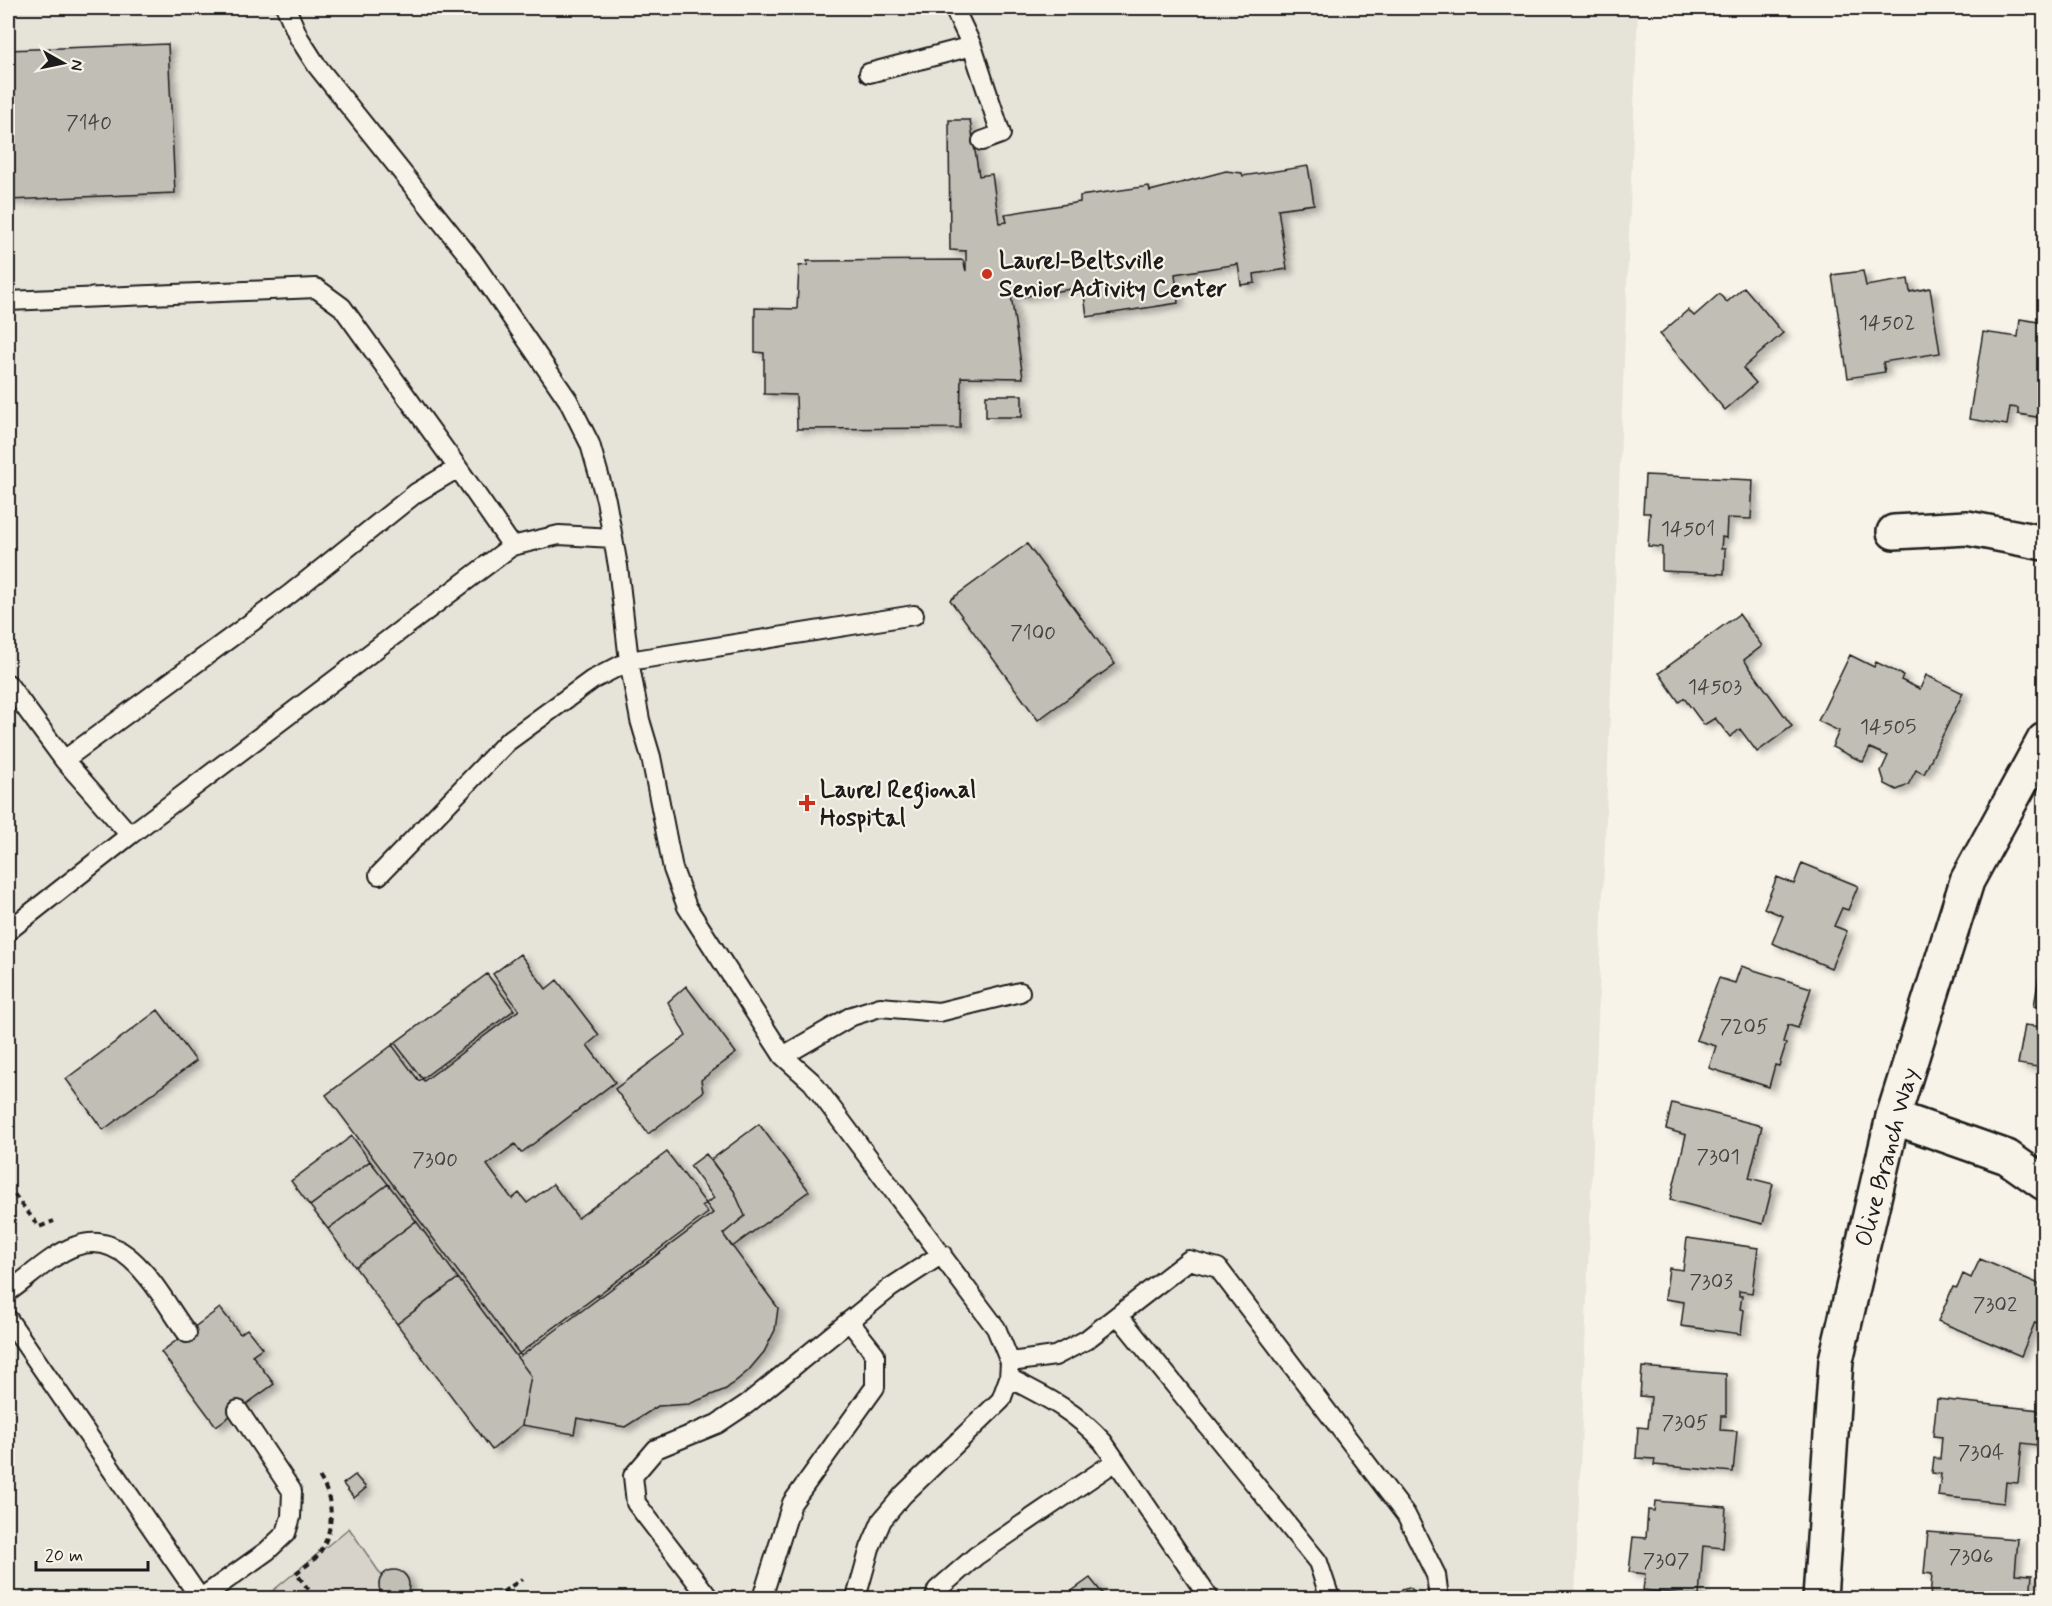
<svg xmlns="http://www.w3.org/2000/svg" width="2052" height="1606" font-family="Mynerve,sans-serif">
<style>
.built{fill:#e6e3d9}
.green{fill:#d7d3cb;stroke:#7a7874;stroke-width:1.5}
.building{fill:#c0beb5;stroke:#1c1c1c;stroke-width:1.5;filter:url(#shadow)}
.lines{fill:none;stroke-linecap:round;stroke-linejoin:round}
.lane-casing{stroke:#1c1c1c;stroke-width:22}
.street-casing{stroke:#1c1c1c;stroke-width:38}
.secondary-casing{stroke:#1c1c1c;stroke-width:38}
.path{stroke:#1c1c1c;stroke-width:4;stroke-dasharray:6 4.5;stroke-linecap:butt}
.lane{stroke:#f7f3e8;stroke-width:18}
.street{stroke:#f7f3e8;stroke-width:33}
.secondary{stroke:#f7f3e8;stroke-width:33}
.poi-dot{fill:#c8321e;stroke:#f7f3e8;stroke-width:2}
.labels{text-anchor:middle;stroke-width:4.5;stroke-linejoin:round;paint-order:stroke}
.number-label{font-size:21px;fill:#454442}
.poi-label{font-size:24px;font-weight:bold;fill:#1c1c1c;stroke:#f7f3e8;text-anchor:start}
.street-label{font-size:24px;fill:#1c1c1c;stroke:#f7f3e8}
</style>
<defs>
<filter id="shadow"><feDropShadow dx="6" dy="4" stdDeviation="3" flood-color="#0004"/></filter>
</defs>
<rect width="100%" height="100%" fill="#f7f3e8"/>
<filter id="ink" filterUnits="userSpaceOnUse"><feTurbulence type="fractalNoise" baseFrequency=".0167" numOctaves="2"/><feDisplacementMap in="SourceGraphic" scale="12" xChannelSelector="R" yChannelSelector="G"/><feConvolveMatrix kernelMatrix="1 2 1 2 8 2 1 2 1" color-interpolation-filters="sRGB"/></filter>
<g filter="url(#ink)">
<path class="built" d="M 8,8 L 1638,8 L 1575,1598 L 8,1598 Z"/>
<path class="green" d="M 349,1528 L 397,1598 L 264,1598 Z"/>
<path class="building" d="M 168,44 L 175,193 L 8,200 L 8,50 Z
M 949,120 L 970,120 L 979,176 L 992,174 L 999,223 L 1007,222 L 1005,214 L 1080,202 L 1080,196 L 1149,186 L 1150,191 L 1226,171 L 1242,173 L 1243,176 L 1308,166 L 1314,204 L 1278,209 L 1287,269 L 1254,274 L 1255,283 L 1241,285 L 1238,264 L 1175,274 L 1178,303 L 1087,317 L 1083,287 L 1019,297 L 1019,294 L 1011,295 L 1023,378 L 961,377 L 960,428 L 797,429 L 796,395 L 764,394 L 764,353 L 755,352 L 755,308 L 797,309 L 799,266 L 808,265 L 807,261 L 963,260 L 966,271 L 966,251 L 950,250 Z
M 1863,271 L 1866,286 L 1908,279 L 1910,292 L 1930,288 L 1940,353 L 1883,362 L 1885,372 L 1848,378 L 1832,275 Z
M 1744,287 L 1783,333 L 1743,368 L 1756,383 L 1725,410 L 1660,334 L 1688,310 L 1694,316 L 1719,294 L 1727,302 Z
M 2020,319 L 2044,323 L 2043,418 L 2018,414 L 2018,408 L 2010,407 L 2007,425 L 1969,419 L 1983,332 L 2018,337 Z
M 986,395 L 1022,395 L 1022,417 L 986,417 Z
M 1645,475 L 1753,480 L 1751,519 L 1727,518 L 1726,538 L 1722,537 L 1721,549 L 1725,549 L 1724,574 L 1662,571 L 1662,547 L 1648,546 L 1650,513 L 1643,513 Z
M 1027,544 L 1115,664 L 1038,720 L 950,600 Z
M 1739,614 L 1762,646 L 1744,660 L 1792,726 L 1757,752 L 1740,729 L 1730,737 L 1715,718 L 1704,725 L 1684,698 L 1679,702 L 1659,673 Z
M 1850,655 L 1874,667 L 1876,662 L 1903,675 L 1901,680 L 1920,689 L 1926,675 L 1963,693 L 1924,774 L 1916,770 L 1908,785 L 1897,790 L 1885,784 L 1881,771 L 1888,756 L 1870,748 L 1863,762 L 1832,747 L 1839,731 L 1818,721 Z
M 1802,863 L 1858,886 L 1848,910 L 1842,908 L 1834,926 L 1847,931 L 1831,968 L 1772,943 L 1783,916 L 1764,908 L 1777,877 L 1794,884 Z
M 520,954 L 546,989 L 557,980 L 599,1035 L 587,1045 L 615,1082 L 521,1153 L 515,1144 L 487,1165 L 512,1199 L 519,1193 L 527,1203 L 553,1184 L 578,1218 L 667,1152 L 713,1213 L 521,1356 L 326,1095 L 395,1043 L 424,1081 L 519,1010 L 493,974 Z
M 1741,966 L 1811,988 L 1798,1028 L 1788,1025 L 1783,1042 L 1786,1044 L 1779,1066 L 1775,1065 L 1769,1087 L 1709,1068 L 1716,1046 L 1696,1040 L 1719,978 L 1735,983 Z
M 2040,971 L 2044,972 L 2044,1011 L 2043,1007 L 2034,1006 Z
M 487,974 L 514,1010 L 419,1081 L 392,1045 Z
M 686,986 L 736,1053 L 701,1080 L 703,1092 L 648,1134 L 615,1089 L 686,1036 L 668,1002 Z
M 158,1010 L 196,1061 L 103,1130 L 66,1079 Z
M 2044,1012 L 2044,1068 L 2018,1064 L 2025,1025 L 2042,1027 Z
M 1672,1103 L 1762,1126 L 1749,1178 L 1773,1184 L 1763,1224 L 1670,1200 L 1686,1135 L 1666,1129 Z
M 759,1124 L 809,1191 L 732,1247 L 723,1234 L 745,1216 L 734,1191 L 711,1160 Z
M 352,1136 L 370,1161 L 310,1206 L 291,1181 Z
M 706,1154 L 734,1191 L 745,1216 L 723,1234 L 778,1308 L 775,1330 L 764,1352 L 748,1371 L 726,1389 L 689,1404 L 658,1406 L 625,1427 L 577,1418 L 574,1434 L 522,1425 L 531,1376 L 516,1356 L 708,1213 L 702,1206 L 714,1198 L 690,1166 Z
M 370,1161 L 388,1184 L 328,1229 L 310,1206 Z
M 388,1184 L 416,1221 L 355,1267 L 328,1229 Z
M 416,1221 L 458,1278 L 397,1324 L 355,1267 Z
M 1687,1238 L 1758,1248 L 1752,1293 L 1739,1291 L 1739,1296 L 1742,1296 L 1740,1309 L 1744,1310 L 1741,1334 L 1681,1326 L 1684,1302 L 1665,1299 L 1669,1268 L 1683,1270 Z
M 1980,1259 L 2044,1286 L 2044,1326 L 2035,1322 L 2021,1356 L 1938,1321 L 1953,1287 L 1957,1288 L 1963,1274 L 1971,1278 Z
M 458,1278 L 531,1376 L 522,1425 L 492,1450 L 397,1324 Z
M 220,1308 L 240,1334 L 247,1329 L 262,1348 L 252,1355 L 274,1384 L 216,1426 L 161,1352 Z
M 1642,1367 L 1726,1374 L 1726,1416 L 1721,1416 L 1720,1430 L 1737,1431 L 1733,1472 L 1654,1465 L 1655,1459 L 1636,1458 L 1638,1427 L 1648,1428 L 1651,1397 L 1640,1396 Z
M 1937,1399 L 2040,1410 L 2037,1445 L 2022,1443 L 2018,1483 L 2006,1482 L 2004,1503 L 1938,1496 L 1941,1474 L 1932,1473 L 1934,1458 L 1940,1459 L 1942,1437 L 1933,1436 Z
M 355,1475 L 366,1488 L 354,1498 L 343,1484 Z
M 1655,1501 L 1726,1507 L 1723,1548 L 1703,1546 L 1699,1596 L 1643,1590 L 1645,1574 L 1629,1572 L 1633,1537 L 1646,1538 L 1648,1510 L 1654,1511 Z
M 1928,1532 L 2018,1539 L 2015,1574 L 2032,1575 L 2030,1598 L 1930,1598 L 1932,1574 L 1924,1573 Z
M379 1585a15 15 0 1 1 30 0a15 15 0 1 1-30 0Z
M 1090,1578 L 1106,1598 L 1062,1598 Z
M 1409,1587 L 1414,1591 L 1416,1598 L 1400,1598 L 1399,1594 L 1402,1589 Z"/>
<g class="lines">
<defs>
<path id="lane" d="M 286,8 L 299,38 L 317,66 L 472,260 L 568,400 L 590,444 L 606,500 L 618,566 L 629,661 L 640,720 L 651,757 L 673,869 L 687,907 L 783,1056 L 812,1082 L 996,1328 L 1010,1362 L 1009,1378 L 1001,1400 L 903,1495 L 882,1520 L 870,1548 L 856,1598
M 954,8 L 972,46 L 1001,134 L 982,141
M 869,73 L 972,46
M 8,301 L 316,288 L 342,307 L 458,468
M 8,684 L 64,760 L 130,835 L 8,931
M 64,760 L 290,594 L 416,493 L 458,468 L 512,546 L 559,535 L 613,538
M 130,835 L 512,546
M 379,875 L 507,742 L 592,680 L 629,661 L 914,615
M 783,1056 L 852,1016 L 880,1007 L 939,1012 L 1020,992
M 8,1292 C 27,1279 54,1253 76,1246 C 129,1227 161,1299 187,1333
M 1118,1315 L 1318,1562 L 1330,1598
M 8,1319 L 200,1598
M 1010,1362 L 1055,1356 L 1086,1340 L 1189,1260 L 1218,1268 L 1406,1515 L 1436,1575 L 1439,1598
M 1009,1378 C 1046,1397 1074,1410 1103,1442 L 1209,1598
M 201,1598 L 267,1551 L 286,1533 L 291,1517 L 292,1491 L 238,1410
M 709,1598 L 636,1503 L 633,1476 L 656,1449 L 717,1424 L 747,1404 L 890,1288 L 942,1254
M 762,1598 L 792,1503 L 875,1387 L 875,1354 L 849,1321
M 935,1598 L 937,1590 L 976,1556 L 1116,1461"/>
<path id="street" d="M 1894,532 L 1967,528 L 2044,543
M 1893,1117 L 2007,1157 L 2044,1183"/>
<path id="secondary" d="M 1820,1598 L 1836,1360 L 1893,1117 L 1967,881 L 2044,740"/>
</defs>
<use href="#lane" class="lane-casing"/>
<use href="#street" class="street-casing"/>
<use href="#secondary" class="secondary-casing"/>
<path class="path" d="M 8,1186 L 39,1227 L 54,1221
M 315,1598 L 296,1573 C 302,1568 313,1562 318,1555 C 335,1531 335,1498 318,1475
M 494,1598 L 522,1579"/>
<use href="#lane" class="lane"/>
<use href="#street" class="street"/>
<use href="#secondary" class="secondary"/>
</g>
</g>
<g class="poi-dot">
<circle cx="987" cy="274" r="6"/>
<path d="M804 794h6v6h6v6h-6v6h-6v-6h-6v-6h6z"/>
</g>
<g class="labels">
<g class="number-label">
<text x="89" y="129">7140</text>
<text x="1887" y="329">14502</text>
<text x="1688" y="535">14501</text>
<text x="1033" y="639">7100</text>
<text x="1715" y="693">14503</text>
<text x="1888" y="733">14505</text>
<text x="1744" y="1033">7205</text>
<text x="1718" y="1163">7301</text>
<text x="435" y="1166">7300</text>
<text x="1711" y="1288">7303</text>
<text x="1995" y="1311">7302</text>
<text x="1685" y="1429">7305</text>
<text x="1981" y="1459">7304</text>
<text x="1971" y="1563">7306</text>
<text x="1666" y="1567">7307</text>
</g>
<g class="poi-label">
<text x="999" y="268">Laurel-Beltsville<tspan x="999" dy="28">Senior Activity Center</tspan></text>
<text x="820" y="797">Laurel Regional<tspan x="820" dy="28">Hospital</tspan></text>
</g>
<g class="street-label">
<text transform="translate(1886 1157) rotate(-75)" y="8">Olive Branch Way</text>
</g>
</g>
<rect width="2052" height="1606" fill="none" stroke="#f7f3e8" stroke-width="30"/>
<rect x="15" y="15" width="2022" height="1576" fill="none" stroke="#1c1c1c" stroke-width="2" filter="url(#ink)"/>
<g transform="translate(63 63) rotate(99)" stroke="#f7f3e8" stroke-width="4.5" paint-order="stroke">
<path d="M0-4.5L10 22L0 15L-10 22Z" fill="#1c1c1c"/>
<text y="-9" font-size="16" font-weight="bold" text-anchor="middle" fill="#1c1c1c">N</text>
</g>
<path d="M36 1561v9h112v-9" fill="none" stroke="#1c1c1c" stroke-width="3"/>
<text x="45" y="1561" font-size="18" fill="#1c1c1c" stroke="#f7f3e8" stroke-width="4.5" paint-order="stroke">20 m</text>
</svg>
